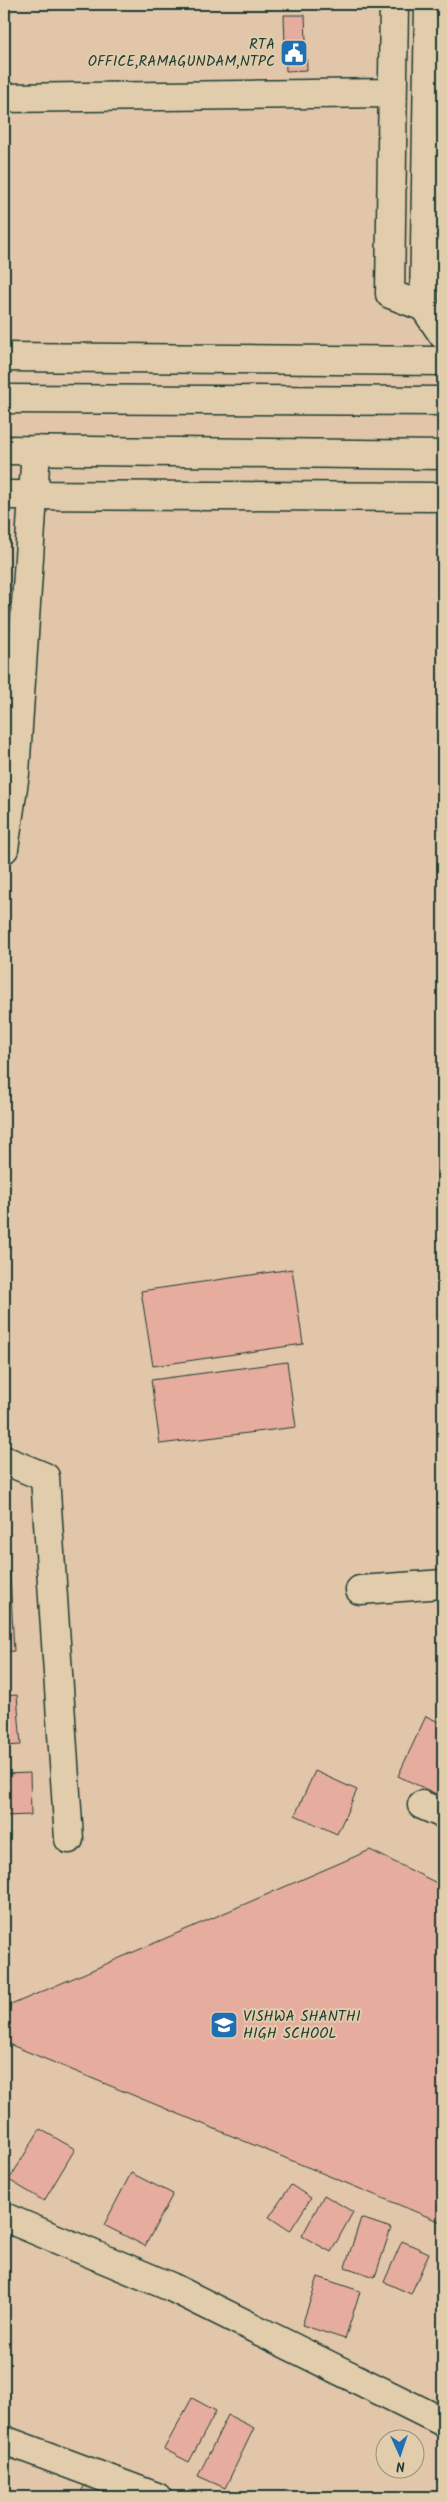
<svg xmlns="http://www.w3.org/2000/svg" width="447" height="2501" font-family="Kalam,sans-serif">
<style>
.building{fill:#e6ad9f;stroke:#1f3d34}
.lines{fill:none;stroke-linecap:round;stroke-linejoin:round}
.street-casing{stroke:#1f3d34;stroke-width:31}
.secondary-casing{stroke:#1f3d34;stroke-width:31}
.highway-casing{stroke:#1f3d34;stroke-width:31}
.street{stroke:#e1ccab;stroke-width:28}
.secondary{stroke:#e1ccab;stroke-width:28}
.highway{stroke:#e1ccab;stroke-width:28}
.labels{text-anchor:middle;stroke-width:4;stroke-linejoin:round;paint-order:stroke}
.poi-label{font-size:15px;fill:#1f3d34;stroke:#e1ccab;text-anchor:end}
</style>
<rect width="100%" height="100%" fill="#e2c6a9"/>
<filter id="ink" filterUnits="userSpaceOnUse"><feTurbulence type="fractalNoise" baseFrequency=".02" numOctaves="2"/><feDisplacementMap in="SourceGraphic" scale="10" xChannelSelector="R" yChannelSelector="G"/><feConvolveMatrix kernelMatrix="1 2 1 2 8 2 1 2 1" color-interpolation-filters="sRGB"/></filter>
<g filter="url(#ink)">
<path class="building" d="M 284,15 L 305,15 L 307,70 L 286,71 Z
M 292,1269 L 303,1344 L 153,1366 L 141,1291 Z
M 287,1362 L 296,1427 L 160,1444 L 151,1380 Z
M 10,1573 L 14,1651 L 4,1652 L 4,1574 Z
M 17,1695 L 21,1745 L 4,1746 L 4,1696 Z
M 426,1716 L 443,1724 L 443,1797 L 398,1776 Z
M 315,1771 L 357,1790 L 337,1834 L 295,1815 Z
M 30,1773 L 31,1815 L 4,1816 L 4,1774 Z
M 370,1850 L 443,1886 L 443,2223 L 4,2042 L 4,2008 Z
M 40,2129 L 75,2149 L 44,2201 L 9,2180 Z
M 131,2173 L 173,2194 L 145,2246 L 104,2225 Z
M 291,2185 L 311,2198 L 290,2231 L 269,2217 Z
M 324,2195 L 353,2212 L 331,2252 L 302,2236 Z
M 361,2218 L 391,2228 L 375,2277 L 345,2267 Z
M 402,2241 L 429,2253 L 411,2294 L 384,2282 Z
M 318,2277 L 360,2291 L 345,2339 L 302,2325 Z
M 192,2398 L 216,2411 L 189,2462 L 164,2449 Z
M 228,2415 L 254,2428 L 225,2488 L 198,2476 Z
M 90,2473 L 141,2497 L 79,2497 Z"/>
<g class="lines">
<defs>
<path id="street" d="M 394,4 L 390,294 L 424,307
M 429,4 L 424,307 L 443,335
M 4,98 L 392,93
M 4,849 L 15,773 L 36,450
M 4,1460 L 45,1477 L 69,1839
M 360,1590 L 443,1584
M 422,1805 L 443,1814
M 4,2217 L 171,2287 L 443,2422
M 4,2440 L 157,2497"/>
<path id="secondary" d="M 4,357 L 443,361
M 4,495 L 443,497"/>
<path id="highway" d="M 4,399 L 443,401
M 4,450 L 443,455"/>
</defs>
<use href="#street" class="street-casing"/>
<use href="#secondary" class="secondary-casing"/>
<use href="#highway" class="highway-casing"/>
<use href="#street" class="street"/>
<use href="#secondary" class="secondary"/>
<use href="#highway" class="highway"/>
</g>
</g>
<defs>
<symbol id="civic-square" viewBox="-11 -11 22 22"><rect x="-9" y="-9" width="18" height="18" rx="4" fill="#1f6fb2" stroke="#e1ccab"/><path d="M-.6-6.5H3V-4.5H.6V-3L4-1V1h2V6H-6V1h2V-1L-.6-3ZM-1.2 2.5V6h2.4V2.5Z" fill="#fff"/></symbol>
<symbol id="school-square" viewBox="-11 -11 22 22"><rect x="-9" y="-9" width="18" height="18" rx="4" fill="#1f6fb2" stroke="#e1ccab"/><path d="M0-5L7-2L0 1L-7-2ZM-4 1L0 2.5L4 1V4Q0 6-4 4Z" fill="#fff"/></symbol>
</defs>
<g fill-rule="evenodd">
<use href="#civic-square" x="278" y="37" width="32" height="32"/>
<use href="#school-square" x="208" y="2009" width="32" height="32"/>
</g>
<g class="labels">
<g class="poi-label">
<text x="275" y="49">RTA<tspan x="275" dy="17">OFFICE,RAMAGUNDAM,NTPC</tspan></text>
<text x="243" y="2021" text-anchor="start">VISHWA SHANTHI<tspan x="243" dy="17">HIGH SCHOOL</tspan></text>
</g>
</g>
<rect width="447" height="2501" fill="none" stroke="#e1ccab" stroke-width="20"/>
<rect x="10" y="10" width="427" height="2481" fill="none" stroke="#1f3d34" stroke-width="2" filter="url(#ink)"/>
<g transform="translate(400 2454) rotate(177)"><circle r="24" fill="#e1ccab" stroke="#93937b"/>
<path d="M0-4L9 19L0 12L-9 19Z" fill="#1f6fb2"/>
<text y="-8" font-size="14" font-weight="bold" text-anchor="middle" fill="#1f3d34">N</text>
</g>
</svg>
